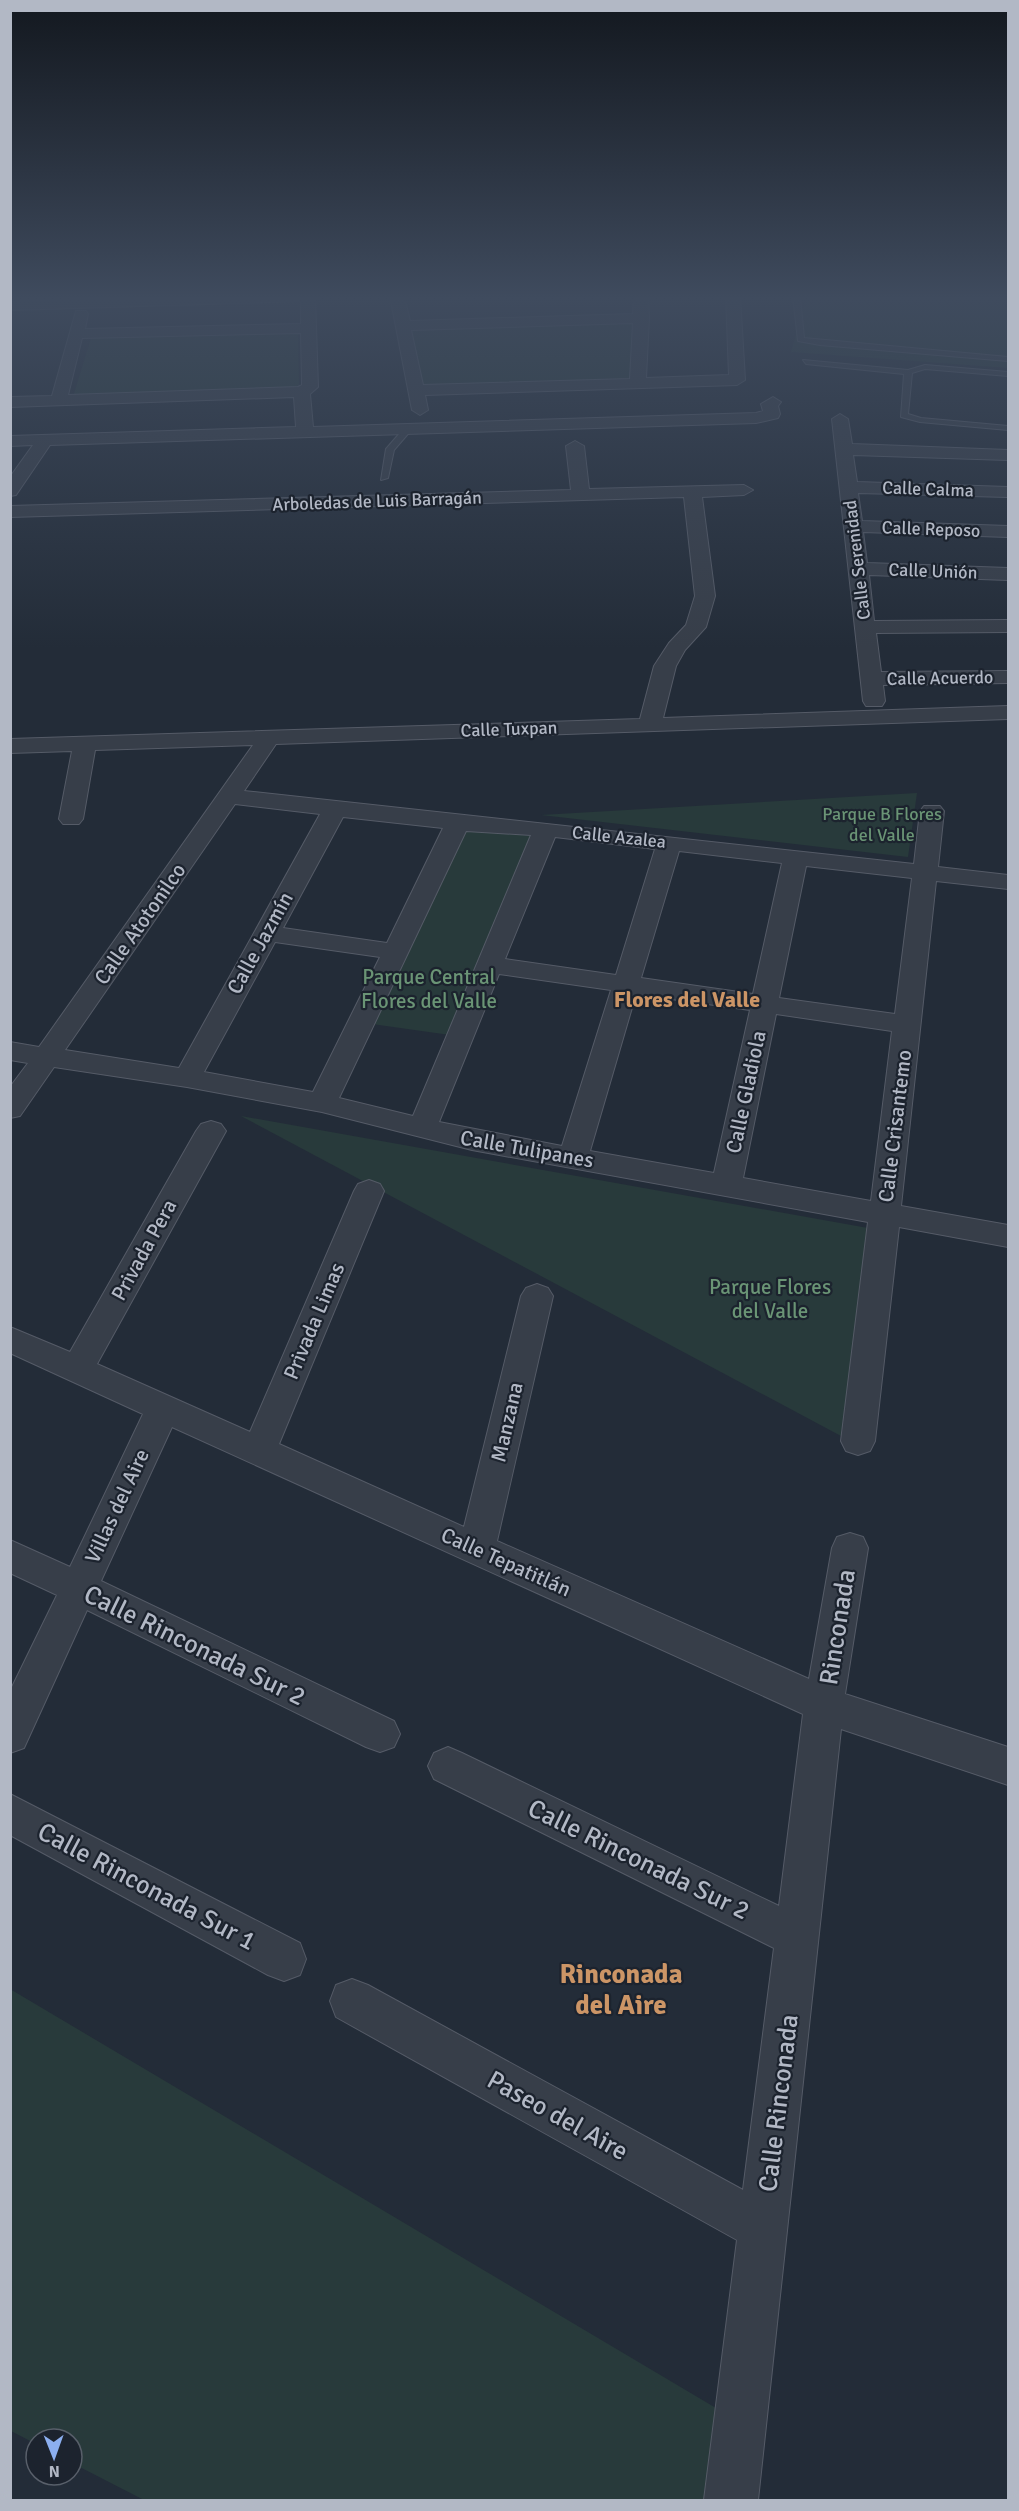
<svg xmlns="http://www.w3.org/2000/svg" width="1019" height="2511" font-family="Signika,sans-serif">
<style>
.green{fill:#283a3b}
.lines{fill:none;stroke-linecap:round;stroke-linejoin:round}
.service-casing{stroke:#555b67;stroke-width:2}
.minor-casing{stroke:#555b67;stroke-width:2}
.service{fill:#373e49;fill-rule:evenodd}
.minor{fill:#373e49;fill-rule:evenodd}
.labels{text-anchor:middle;stroke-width:4.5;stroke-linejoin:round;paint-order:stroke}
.far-street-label{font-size:18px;fill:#b2b8c5;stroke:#1c232e}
.far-park-label{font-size:18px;fill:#6a9475;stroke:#1c232e}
.street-label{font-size:21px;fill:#b2b8c5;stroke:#1c232e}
.park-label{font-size:21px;fill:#6a9475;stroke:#1c232e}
.neighbourhood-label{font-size:22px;font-weight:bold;fill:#cc9566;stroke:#1c232e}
.near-street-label{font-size:26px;fill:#b2b8c5;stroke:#1c232e}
.near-neighbourhood-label{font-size:27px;font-weight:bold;fill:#cc9566;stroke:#1c232e}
</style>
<rect width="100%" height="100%" fill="#232c38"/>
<path class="green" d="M 807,296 L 1008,296 L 1008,368 L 791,352 Z
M 632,321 L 631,380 L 421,386 L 410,328 Z
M 298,331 L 299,385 L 291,390 L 73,397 L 91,338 Z
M 917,793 L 908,857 L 541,815 Z
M 464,827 L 530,836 L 450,1035 L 372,1024 Z
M 241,1116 L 868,1228 L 841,1436 Z
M 10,1989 L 726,2414 L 714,2500 L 144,2500 L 72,2463 L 72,2439 L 36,2439 L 36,2444 L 11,2431 Z"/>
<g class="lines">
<defs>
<path id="service" d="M 793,296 L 800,296 L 804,338 L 1008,357 L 1008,361 L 820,345 L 798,341 Z
M 803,360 L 908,370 L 925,365 L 1008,372 L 1008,376 L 925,369 L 912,373 L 908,414 L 921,418 L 1008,426 L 1008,430 L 920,422 L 901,417 L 904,374 L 806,364 Z
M 406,426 L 413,428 L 394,450 L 388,478 L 381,480 L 386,449 Z"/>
<path id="minor" d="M 168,296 L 315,296 L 318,387 L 310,394 L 313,427 L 756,413 L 763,411 L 761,404 L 773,397 L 781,402 L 778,406 L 780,414 L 778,418 L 756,423 L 50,445 L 16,495 L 10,496 L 10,477 L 33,445 L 10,446 L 10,436 L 296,427 L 294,397 L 10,407 L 10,397 L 52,396 L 76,311 L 86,311 L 88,314 L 85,329 L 301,324 L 301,301 L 10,310 L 10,302 ZM 301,333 L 302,385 L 298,387 L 68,395 L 82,338 Z
M 390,296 L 404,296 L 410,321 L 633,314 L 634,296 L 648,296 L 649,318 L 646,378 L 729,375 L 726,296 L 740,296 L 745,380 L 737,385 L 425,395 L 428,410 L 420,415 L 412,410 ZM 633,323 L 630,379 L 423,385 L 411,330 Z
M 840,414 L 848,419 L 852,444 L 1008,450 L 1008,460 L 853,455 L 857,482 L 1008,487 L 1008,497 L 858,493 L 862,521 L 1008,526 L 1008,537 L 863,532 L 867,563 L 1008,568 L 1008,580 L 869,575 L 874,621 L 1008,620 L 1008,632 L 876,633 L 881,672 L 1008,671 L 1008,683 L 883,685 L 885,701 L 882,706 L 866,706 L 863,701 L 832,419 Z
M 575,441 L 584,446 L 589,489 L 744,485 L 753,490 L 744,495 L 702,497 L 715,596 L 706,627 L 685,650 L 676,666 L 663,718 L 1008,706 L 1008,719 L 276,744 L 244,791 L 914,864 L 920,811 L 924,806 L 940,806 L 944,811 L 938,867 L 1008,875 L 1008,889 L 936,881 L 901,1206 L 1008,1225 L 1008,1247 L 899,1227 L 875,1441 L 870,1451 L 858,1455 L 846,1451 L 841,1441 L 868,1222 L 472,1150 L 322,1112 L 187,1087 L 54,1067 L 20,1116 L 10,1118 L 10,1087 L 28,1063 L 10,1060 L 10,1042 L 39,1047 L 253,745 L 95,750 L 83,819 L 79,824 L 63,824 L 59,819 L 72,751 L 10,753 L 10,739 L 640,719 L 654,666 L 669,643 L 686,625 L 695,596 L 684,497 L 10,517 L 10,506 L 571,490 L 566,446 ZM 235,804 L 320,814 L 179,1068 L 65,1050 ZM 343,817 L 443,828 L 387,943 L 283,928 ZM 466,831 L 531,835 L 413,1116 L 339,1098 ZM 555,837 L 655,849 L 616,975 L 505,959 ZM 679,851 L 782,863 L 753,994 L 641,978 ZM 806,866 L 912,878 L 895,1014 L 779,998 ZM 275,942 L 380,957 L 313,1092 L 204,1072 ZM 499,974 L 611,990 L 562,1146 L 439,1122 ZM 636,994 L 750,1010 L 714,1173 L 590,1151 ZM 776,1014 L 892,1031 L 871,1201 L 743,1178 Z
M 211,1121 L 221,1124 L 226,1131 L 97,1364 L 250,1432 L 354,1191 L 358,1184 L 369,1180 L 380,1184 L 384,1191 L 279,1444 L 464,1527 L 521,1296 L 526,1288 L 537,1284 L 548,1288 L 553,1296 L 497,1541 L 809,1679 L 832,1548 L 837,1537 L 850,1533 L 863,1537 L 868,1548 L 845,1694 L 1008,1747 L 1008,1785 L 841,1729 L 758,2500 L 704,2500 L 737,2240 L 336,2017 L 330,2001 L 336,1985 L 352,1979 L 368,1985 L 743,2190 L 774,1948 L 434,1779 L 428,1766 L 434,1753 L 448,1747 L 462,1753 L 779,1906 L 803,1714 L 172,1427 L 101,1581 L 394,1721 L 400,1734 L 394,1747 L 380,1752 L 366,1747 L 87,1610 L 24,1748 L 10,1753 L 10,1691 L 57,1595 L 10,1573 L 10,1540 L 70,1567 L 143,1414 L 10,1353 L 10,1327 L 70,1352 L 196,1131 L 201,1124 Z
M 10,1794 L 300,1943 L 306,1959 L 300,1975 L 284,1981 L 268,1975 L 10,1835 Z"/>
</defs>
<use href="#service" class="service-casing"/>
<use href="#minor" class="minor-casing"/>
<use href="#service" class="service"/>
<use href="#minor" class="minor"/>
</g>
<linearGradient id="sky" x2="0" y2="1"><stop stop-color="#13181f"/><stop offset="0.46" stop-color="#3f4b5e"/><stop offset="1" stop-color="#3f4b5e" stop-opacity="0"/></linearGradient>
<rect width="1019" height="648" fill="url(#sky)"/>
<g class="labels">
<g class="far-street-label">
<text transform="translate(928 489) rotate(2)" y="6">Calle Calma</text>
<text transform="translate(377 501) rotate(-2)" y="6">Arboledas de Luis Barragán</text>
<text transform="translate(931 529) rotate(2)" y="6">Calle Reposo</text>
<text transform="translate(857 560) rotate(-97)" y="6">Calle Serenidad</text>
<text transform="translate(933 571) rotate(2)" y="6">Calle Unión</text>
<text transform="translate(940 678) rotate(-1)" y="6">Calle Acuerdo</text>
<text transform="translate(509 729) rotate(-2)" y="6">Calle Tuxpan</text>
<text transform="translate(619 837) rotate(6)" y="6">Calle Azalea</text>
</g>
<g class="far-park-label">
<text x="882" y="820">Parque B Flores<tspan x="882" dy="21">del Valle</tspan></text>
</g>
<g class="street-label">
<text transform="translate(140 924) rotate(-55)" y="7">Calle Atotonilco</text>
<text transform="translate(260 943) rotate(-61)" y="7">Calle Jazmín</text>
<text transform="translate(746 1092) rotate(-78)" y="7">Calle Gladiola</text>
<text transform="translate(895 1126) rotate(-83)" y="7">Calle Crisantemo</text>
<text transform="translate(527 1149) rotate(10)" y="7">Calle Tulipanes</text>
<text transform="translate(144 1250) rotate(-61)" y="7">Privada Pera</text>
<text transform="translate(314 1321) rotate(-67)" y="7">Privada Limas</text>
<text transform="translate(507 1422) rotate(-77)" y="7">Manzana</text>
<text transform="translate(117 1506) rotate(-65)" y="7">Villas del Aire</text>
<text transform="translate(506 1562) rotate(24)" y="7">Calle Tepatitlán</text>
</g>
<g class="park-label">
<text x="429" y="984">Parque Central<tspan x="429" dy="24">Flores del Valle</tspan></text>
<text x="770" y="1294">Parque Flores<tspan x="770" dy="24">del Valle</tspan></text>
</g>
<g class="neighbourhood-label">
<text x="687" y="1007">Flores del Valle</text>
</g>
<g class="near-street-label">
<text transform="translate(837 1627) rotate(-81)" y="9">Rinconada</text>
<text transform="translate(195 1645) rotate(26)" y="9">Calle Rinconada Sur 2</text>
<text transform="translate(639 1859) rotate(26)" y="9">Calle Rinconada Sur 2</text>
<text transform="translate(147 1886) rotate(28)" y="9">Calle Rinconada Sur 1</text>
<text transform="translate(778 2103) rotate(-83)" y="9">Calle Rinconada</text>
<text transform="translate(558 2115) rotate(29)" y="9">Paseo del Aire</text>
</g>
<g class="near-neighbourhood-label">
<text x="621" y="1983">Rinconada<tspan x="621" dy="31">del Aire</tspan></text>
</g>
</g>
<rect width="1019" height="2511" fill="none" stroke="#b2b8c5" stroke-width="24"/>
<g transform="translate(54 2457) rotate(179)"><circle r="28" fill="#1c232e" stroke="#585f6a" stroke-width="1.5"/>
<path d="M0-4.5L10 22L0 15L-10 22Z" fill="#8caff0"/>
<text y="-9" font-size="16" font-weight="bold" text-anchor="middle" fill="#b2b8c5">N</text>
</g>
</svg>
